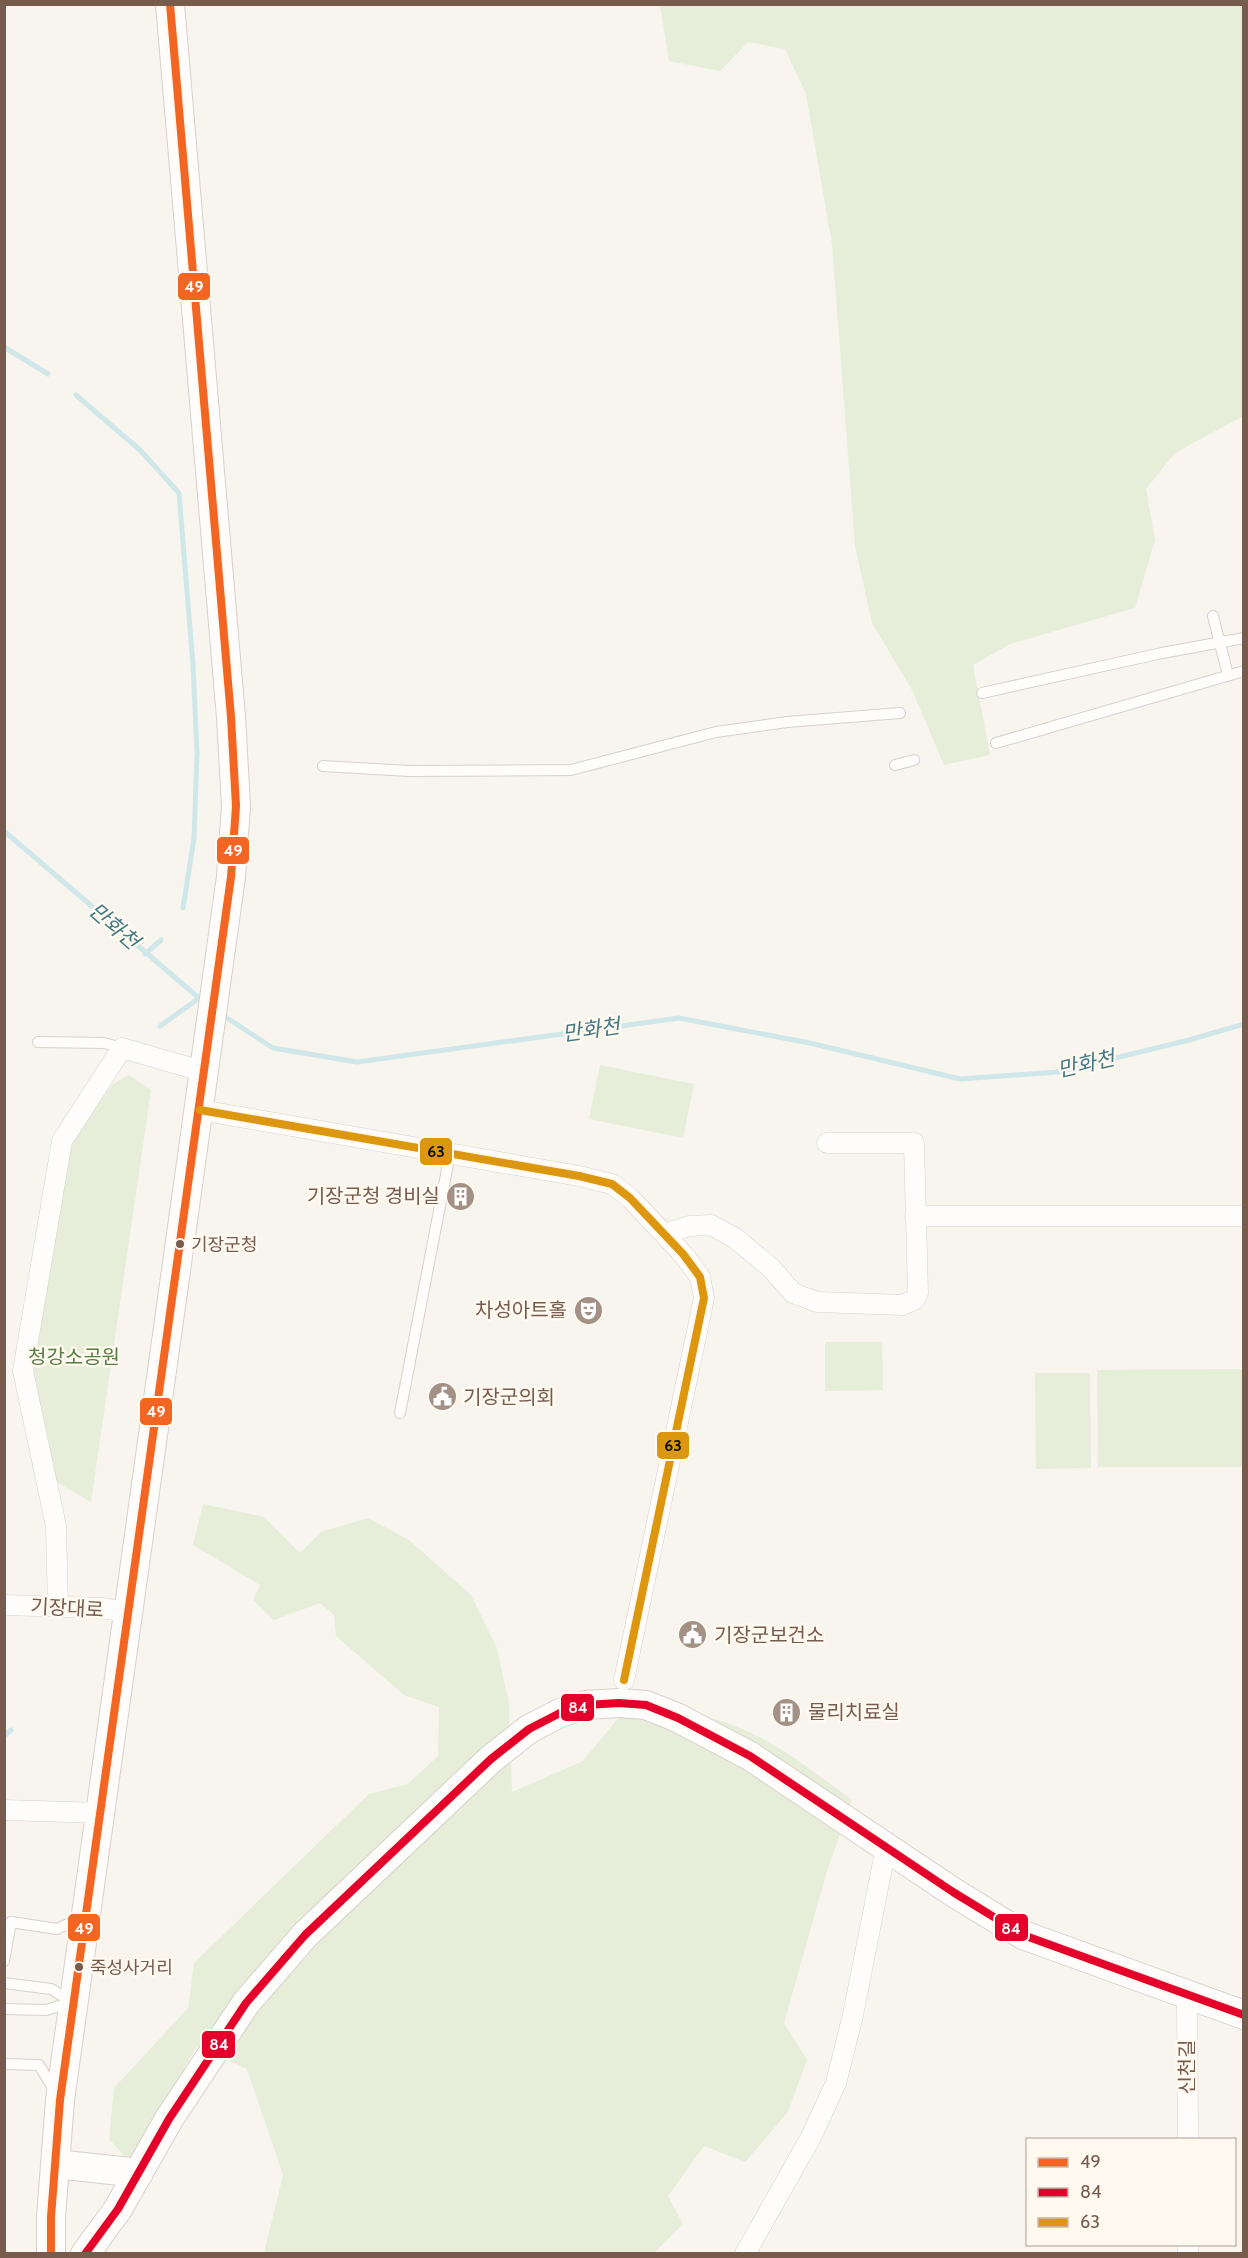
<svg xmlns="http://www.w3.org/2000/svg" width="1248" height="2258" font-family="Cabin,'Noto Sans KR',sans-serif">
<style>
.green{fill:#e6eed9}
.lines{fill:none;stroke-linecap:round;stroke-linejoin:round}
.stream{stroke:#cfe7e8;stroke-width:5}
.service-casing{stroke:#d8d1cc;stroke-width:12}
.minor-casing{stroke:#d8d1cc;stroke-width:21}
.secondary-casing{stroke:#d8d0ca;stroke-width:30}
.service{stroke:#fefdfc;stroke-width:10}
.minor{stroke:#fefdfc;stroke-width:20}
.secondary{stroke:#fefdfc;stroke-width:28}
.bus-1-casing{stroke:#fff9f0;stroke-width:12}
.bus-2-casing{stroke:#fff9f0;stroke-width:12}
.bus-3-casing{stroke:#fff9f0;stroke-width:12}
.bus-1{stroke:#f26522;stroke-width:8}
.bus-2{stroke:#e4002b;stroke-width:8}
.bus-3{stroke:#dd970f;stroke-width:8}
.bus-dot{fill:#775b4d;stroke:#fff9f0;stroke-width:2}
.labels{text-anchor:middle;stroke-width:5;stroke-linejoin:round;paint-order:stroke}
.bus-label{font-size:18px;fill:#775b4d;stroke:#fff9f0;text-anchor:start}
.poi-label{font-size:20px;fill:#775b4d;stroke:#fff9f0;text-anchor:start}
.park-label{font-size:20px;fill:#567d44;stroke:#fff9f0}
.street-label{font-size:20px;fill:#775b4d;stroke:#fff9f0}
.water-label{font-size:21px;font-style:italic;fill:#437a83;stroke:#fff9f0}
.line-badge{stroke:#fff9f0;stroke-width:2}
.badge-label{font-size:16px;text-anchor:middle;font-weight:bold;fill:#fff}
.pale-badge-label{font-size:16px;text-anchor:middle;font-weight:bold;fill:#111}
</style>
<rect width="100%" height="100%" fill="#f8f4ee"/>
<path class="green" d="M 660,5 L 1243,5 L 1243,416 L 1175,453 L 1146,489 L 1155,540 L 1135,608 L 1010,644 L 973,665 L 990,755 L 944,765 L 912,690 L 872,623 L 855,546 L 832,244 L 806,94 L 785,49 L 748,42 L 720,71 L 669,61 Z
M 600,1065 L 694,1084 L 683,1138 L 589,1119 Z
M 129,1075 L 151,1090 L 91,1502 L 56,1482 L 33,1372 L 69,1144 L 113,1084 Z
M 825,1342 L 882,1342 L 883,1390 L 825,1391 Z
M 1243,1369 L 1243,1467 L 1098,1467 L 1097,1370 Z
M 1035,1373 L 1090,1373 L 1091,1468 L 1036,1469 Z
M 203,1504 L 264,1517 L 300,1553 L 321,1532 L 368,1518 L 409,1540 L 471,1595 L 497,1648 L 509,1704 L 512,1792 L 583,1761 L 633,1700 C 668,1707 706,1714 740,1728 C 781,1745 817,1774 852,1800 L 827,1871 L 784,2023 L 807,2060 L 788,2112 L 745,2162 L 704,2146 L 668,2196 L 683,2224 L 654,2253 L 264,2253 L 283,2175 L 247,2069 L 197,2046 L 130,2162 L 109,2139 L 114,2088 L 188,2008 L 194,1963 L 369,1794 L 408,1784 L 438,1756 L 439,1707 L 404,1695 L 336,1636 L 334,1615 L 320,1603 L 274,1620 L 253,1600 L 260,1585 L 193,1545 Z"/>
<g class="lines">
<path class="stream" d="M 4,347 L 48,374
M 76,395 L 140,450 L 179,493 L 193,665 L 197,753 L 194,838 L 183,908
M 4,831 L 206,1004
M 145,954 L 161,940
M 221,1014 L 273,1048 L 357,1062 L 679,1018 L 810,1043 L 960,1079 L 1058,1072 L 1189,1040 L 1244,1024
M 160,1026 L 198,999
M 4,1736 L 11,1730"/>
<defs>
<path id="service" d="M 1213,616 L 1228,675
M 982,693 L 1162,653 L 1244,638
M 996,743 L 1244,671
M 895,765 L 914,760
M 323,766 L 409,771 L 571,770 L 716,732 L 787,722 L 900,713
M 38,1042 L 104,1043 L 122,1048
M 400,1413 L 450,1154
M 4,1961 L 11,1922 L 57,1929 L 83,1917
M 4,1983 L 51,1989 L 73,2002
M 4,2009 L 46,2010 L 73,2002
M 4,2064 L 39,2065 L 55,2091"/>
<path id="minor" d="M 200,1110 L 579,1176 L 612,1184 L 630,1198 L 683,1254 L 700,1277 L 704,1298 L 624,1680
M 915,1216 L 1244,1216
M 664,1234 L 689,1226 L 711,1225 L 735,1238 L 771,1268 L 793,1293 L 817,1302 L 903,1305 L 914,1300 L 918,1293 L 914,1143 L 827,1143
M 4,1605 L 101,1608 L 129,1612
M 58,1607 L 56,1526 L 23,1371 L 62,1141 L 122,1048 L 205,1072
M 4,1810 L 101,1813
M 1187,1994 L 1188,2140
M 1188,2244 L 1188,2254
M 745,2254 L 811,2137 L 836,2083 L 853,2015 L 886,1847"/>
<path id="secondary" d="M 56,2164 L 139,2173
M 51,2254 L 51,2217 L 60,2100 L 231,877 L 236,806 L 231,717 L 170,4
M 85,2254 L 118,2209 L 169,2119 L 246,2003 L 305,1935 L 491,1759 L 529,1729 L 560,1713 L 586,1705 L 619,1703 L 646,1705 L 678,1718 L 750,1756 L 953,1892 L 1023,1935 L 1244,2015"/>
</defs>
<use href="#service" class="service-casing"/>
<use href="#minor" class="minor-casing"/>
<use href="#secondary" class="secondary-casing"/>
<use href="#service" class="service"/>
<use href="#minor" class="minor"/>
<use href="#secondary" class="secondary"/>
<defs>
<path id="bus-1" d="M 51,2254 L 51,2217 L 60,2100 L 231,877 L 236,806 L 231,717 L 170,4"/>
<path id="bus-2" d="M 85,2254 L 118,2209 L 169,2119 L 246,2003 L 305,1935 L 491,1759 L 529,1729 L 560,1713 L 586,1705 L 619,1703 L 646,1705 L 678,1718 L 750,1756 L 953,1892 L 1023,1935 L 1244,2015"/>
<path id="bus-3" d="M 200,1110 L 579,1176 L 612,1184 L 630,1198 L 683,1254 L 700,1277 L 704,1298 L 624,1680"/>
</defs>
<use href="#bus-1" class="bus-1-casing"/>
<use href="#bus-2" class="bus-2-casing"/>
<use href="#bus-3" class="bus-3-casing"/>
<use href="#bus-1" class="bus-1"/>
<use href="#bus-2" class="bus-2"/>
<use href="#bus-3" class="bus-3"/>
</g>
<defs>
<symbol id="building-disc" viewBox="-11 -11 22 22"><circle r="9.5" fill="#a49185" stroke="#fff9f0"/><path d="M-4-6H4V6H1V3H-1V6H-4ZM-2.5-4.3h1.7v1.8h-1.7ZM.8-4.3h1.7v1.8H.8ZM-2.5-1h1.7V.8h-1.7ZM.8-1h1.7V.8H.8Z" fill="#fff"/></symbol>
<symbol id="theatre-disc" viewBox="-11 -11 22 22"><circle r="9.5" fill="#a49185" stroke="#fff9f0"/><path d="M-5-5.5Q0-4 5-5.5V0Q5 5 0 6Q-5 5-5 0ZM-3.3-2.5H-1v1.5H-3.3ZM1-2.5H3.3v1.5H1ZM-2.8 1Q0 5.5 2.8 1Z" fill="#fff"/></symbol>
<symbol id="civic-disc" viewBox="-11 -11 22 22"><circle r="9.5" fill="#a49185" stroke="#fff9f0"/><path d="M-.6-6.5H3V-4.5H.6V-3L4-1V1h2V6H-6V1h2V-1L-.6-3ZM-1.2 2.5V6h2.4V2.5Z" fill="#fff"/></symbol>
</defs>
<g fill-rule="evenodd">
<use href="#building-disc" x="444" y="1180" width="33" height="33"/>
<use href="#theatre-disc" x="572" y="1294" width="33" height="33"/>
<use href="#civic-disc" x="426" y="1380" width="33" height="33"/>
<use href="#civic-disc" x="676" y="1618" width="33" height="33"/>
<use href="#building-disc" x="770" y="1696" width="33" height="33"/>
</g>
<g class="bus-dot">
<circle cx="180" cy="1244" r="5"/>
<circle cx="79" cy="1967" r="5"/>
</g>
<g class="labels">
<g class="bus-label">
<text x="191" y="1251">기장군청</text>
<text x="90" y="1974">죽성사거리</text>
</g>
<g class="poi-label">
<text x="440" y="1203" text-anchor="end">기장군청 경비실</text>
<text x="567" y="1317" text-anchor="end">차성아트홀</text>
<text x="463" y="1404">기장군의회</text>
<text x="714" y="1642">기장군보건소</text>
<text x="808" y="1719">물리치료실</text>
</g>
<g class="park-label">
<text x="74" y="1364">청강소공원</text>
</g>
<g class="street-label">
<text transform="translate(67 1608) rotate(3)" y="7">기장대로</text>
<text transform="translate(1187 2067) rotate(-90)" y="7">신천길</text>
</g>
<g class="water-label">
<text transform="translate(114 926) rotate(41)" y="7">만화천</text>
<text transform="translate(591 1030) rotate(-8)" y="7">만화천</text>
<text transform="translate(1086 1064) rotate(-13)" y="7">만화천</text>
</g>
</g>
<g class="line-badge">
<rect x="177" y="272" width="34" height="29" rx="6" fill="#f26522"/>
<rect x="216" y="836" width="34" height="29" rx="6" fill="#f26522"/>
<rect x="419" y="1137" width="34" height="29" rx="6" fill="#dd970f"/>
<rect x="139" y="1397" width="34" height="29" rx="6" fill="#f26522"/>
<rect x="656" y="1431" width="34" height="29" rx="6" fill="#dd970f"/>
<rect x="560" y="1693" width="35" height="29" rx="6" fill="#e4002b"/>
<rect x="994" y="1913" width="35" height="29" rx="6" fill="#e4002b"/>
<rect x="67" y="1913" width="34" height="29" rx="6" fill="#f26522"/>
<rect x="201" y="2030" width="35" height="29" rx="6" fill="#e4002b"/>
</g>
<g class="badge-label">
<text x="194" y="292">49</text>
<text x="233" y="856">49</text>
<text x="156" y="1417">49</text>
<text x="578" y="1713">84</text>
<text x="1011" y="1934">84</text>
<text x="84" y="1934">49</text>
<text x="219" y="2050">84</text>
</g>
<g class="pale-badge-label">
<text x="436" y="1157">63</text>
<text x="673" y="1451">63</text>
</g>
<rect width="1248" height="2258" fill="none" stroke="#775b4d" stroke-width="12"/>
<rect x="1026" y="2138" width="210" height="108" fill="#fff9f0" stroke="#c9baaf" stroke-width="1.5"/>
<rect x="1038" y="2158" width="30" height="9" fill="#f26522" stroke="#c9baaf" stroke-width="1.5"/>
<text x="1080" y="2168" font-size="18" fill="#775b4d">49</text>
<rect x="1038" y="2188" width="30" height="9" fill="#e4002b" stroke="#c9baaf" stroke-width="1.5"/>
<text x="1080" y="2198" font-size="18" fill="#775b4d">84</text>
<rect x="1038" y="2218" width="30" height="9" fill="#dd970f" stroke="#c9baaf" stroke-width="1.5"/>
<text x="1080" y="2228" font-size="18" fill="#775b4d">63</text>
</svg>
